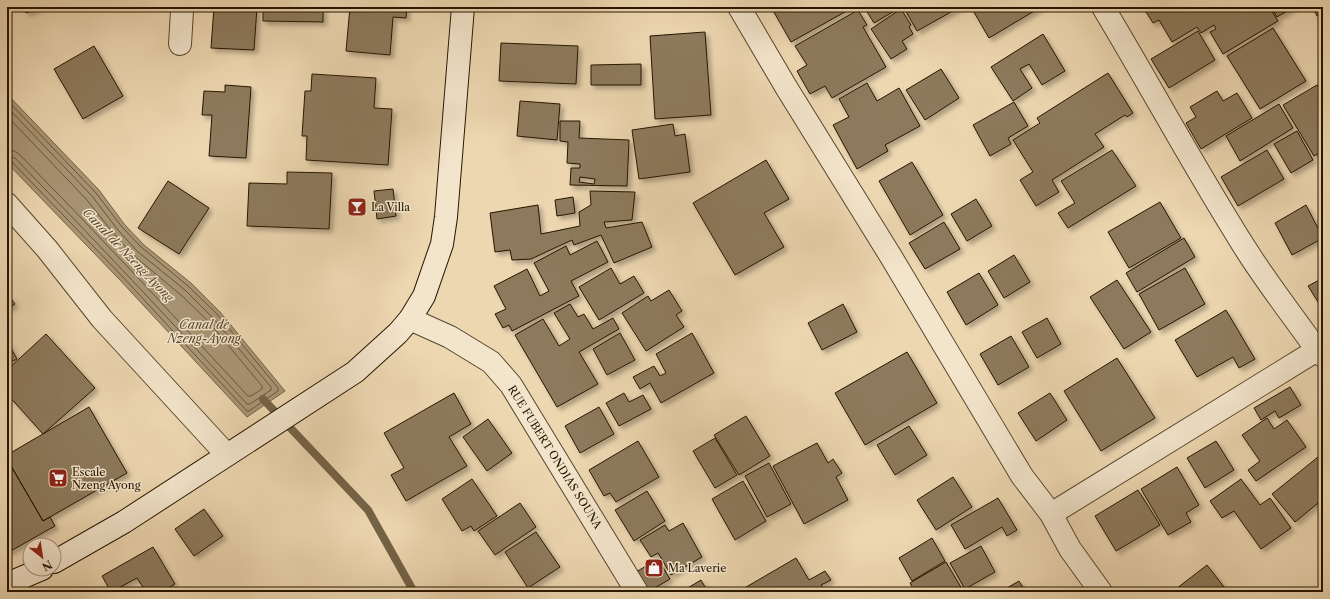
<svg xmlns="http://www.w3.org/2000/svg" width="1330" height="599" font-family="'Libre Caslon Text',serif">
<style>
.water{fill:#a99575;stroke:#746246}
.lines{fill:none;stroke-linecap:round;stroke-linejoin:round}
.shore{stroke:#67563a;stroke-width:1}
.stream{stroke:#746246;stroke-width:8}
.building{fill:#8d7a5c;stroke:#251600;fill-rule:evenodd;filter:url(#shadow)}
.street-casing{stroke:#57462c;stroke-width:24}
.secondary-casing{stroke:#251600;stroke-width:24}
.street{stroke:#f3e5cc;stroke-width:22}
.secondary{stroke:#f3e5cc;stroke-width:22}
.labels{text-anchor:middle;stroke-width:3;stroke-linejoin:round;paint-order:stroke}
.poi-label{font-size:11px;fill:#251600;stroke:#f3e5cc;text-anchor:start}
.street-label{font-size:11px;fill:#251600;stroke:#f3e5cc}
.water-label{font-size:12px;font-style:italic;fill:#5a492f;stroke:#f3e5cc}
</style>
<defs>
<filter id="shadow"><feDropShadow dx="3.5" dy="3.5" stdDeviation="2" flood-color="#0004"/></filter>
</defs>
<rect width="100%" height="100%" fill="#edd7b1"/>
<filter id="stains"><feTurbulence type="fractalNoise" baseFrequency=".005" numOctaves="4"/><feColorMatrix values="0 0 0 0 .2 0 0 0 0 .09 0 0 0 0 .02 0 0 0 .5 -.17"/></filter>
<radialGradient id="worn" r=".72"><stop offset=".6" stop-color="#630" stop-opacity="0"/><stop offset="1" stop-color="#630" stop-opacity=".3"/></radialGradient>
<path class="water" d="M 7,94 L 99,190 L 125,225 L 144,245 L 191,283 L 220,312 L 285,391 L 247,417 L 119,279 L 7,163 Z"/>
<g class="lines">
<path class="shore" d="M 7,100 L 96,193 L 122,227 L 141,247 L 188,286 L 217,314 L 278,388 L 278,391 L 249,411 L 247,411 L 122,276 L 12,162 L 7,161
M 7,107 L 92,196 L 118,230 L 137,251 L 185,290 L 213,318 L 271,387 L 271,390 L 250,404 L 247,404 C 171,321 94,239 15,158 L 7,156
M 7,116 L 87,200 L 114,234 L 133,255 L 181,295 L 209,322 L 262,386 L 262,389 L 251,396 L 248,396 C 173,315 97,233 19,154 L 14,151 L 7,150"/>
<path class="stream" d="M 263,399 L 368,510 L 414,592"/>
</g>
<path class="building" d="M 24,7 L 41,7 L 26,13 Z
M 214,7 L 257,7 L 254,50 L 211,48 Z
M 263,7 L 323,7 L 323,22 L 263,21 Z
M 350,7 L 407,7 L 406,18 L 393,17 L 390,55 L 346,51 Z
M 771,7 L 851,7 L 852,8 L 791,42 Z
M 864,7 L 901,7 L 874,23 Z
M 906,7 L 960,7 L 917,31 L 904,8 Z
M 971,7 L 1041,7 L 989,38 Z
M 1143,7 L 1257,7 L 1260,12 L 1269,7 L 1278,21 L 1223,54 L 1210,32 L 1216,29 L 1214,25 L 1201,33 L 1197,27 L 1172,42 L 1159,20 L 1153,23 Z
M 1271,7 L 1294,7 L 1277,17 Z
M 1313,7 L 1323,7 L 1323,13 L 1317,16 Z
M 901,9 L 911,25 L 909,27 L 913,34 L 902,41 L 907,49 L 891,59 L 871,29 Z
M 858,10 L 867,25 L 863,27 L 886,67 L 832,98 L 825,86 L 810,94 L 797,71 L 807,65 L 795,46 Z
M 1273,28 L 1306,81 L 1260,109 L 1227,56 Z
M 1198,31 L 1215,60 L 1169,88 L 1151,59 Z
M 705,32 L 711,115 L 655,119 L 650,36 Z
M 1043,34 L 1065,71 L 1042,85 L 1029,64 L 1020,69 L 1032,88 L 1013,101 L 991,67 Z
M 501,43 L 578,46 L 576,84 L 499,81 Z
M 94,46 L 123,96 L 83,119 L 54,69 Z
M 641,64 L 641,85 L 591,85 L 591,65 Z
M 941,69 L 959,98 L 925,120 L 906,90 Z
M 1108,73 L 1133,113 L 1127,117 L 1125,115 L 1095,134 L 1104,147 L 1052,180 L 1059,192 L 1036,206 L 1020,180 L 1033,172 L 1013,140 L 1040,123 L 1037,118 Z
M 312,74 L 376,78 L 374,108 L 392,109 L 388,165 L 306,160 L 307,136 L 302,136 L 305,91 L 311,91 Z
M 867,83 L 877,101 L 899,88 L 920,126 L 885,145 L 888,151 L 857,169 L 833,125 L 849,117 L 839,99 Z
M 225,85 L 251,87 L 246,158 L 209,156 L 212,115 L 202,115 L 204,91 L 225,92 Z
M 1317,85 L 1323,95 L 1323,151 L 1314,156 L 1283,105 Z
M 1217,91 L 1223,101 L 1237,93 L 1252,118 L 1201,149 L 1186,123 L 1196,117 L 1190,107 Z
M 520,101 L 560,104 L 557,140 L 517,136 Z
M 1014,102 L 1028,126 L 1008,138 L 1011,144 L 990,156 L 973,125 Z
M 1279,104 L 1293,128 L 1240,161 L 1226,136 Z
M 560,121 L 580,121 L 579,138 L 629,140 L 627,186 L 570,185 L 571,168 L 580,168 L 580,164 L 567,163 L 568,142 L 560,141 ZM 580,177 L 595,179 L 594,184 L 579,182 Z
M 673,124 L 675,136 L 685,134 L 690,172 L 639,179 L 632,130 Z
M 1297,131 L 1313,160 L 1291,173 L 1274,144 Z
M 1112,150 L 1136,186 L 1068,228 L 1058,213 L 1075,203 L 1061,181 Z
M 1267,150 L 1284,179 L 1238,206 L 1221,177 Z
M 766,160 L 789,199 L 764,213 L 784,247 L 735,275 L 693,203 Z
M 912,162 L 943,215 L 910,235 L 879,181 Z
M 287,172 L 332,173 L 329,229 L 247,226 L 249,183 L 287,184 Z
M 168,181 L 209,208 L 179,254 L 138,228 Z
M 393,189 L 396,216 L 377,219 L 374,191 Z
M 590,191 L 635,192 L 632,220 L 604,222 L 606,228 L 642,222 L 652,247 L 614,263 L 601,235 L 574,245 L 572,240 L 531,259 L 512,260 L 510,250 L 495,252 L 490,213 L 538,205 L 541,234 L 580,226 L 579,212 L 591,205 Z
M 573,197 L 575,213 L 557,216 L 555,200 Z
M 976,199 L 992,226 L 967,241 L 951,214 Z
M 1160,202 L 1181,238 L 1129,268 L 1108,232 Z
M 1306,205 L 1323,238 L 1292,255 L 1275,223 Z
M 944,222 L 960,249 L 925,269 L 909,243 Z
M 1184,238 L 1195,257 L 1137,292 L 1126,273 Z
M 597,241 L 608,262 L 571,281 L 579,296 L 512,331 L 509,325 L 503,328 L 495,314 L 506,309 L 494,286 L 527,269 L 540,296 L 549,291 L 534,263 L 566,246 L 570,255 Z
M 1014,255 L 1030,282 L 1004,298 L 988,271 Z
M 611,268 L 620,284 L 634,276 L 644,293 L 599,320 L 579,287 Z
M 1185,268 L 1205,304 L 1159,330 L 1139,294 Z
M 979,273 L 998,305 L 966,325 L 947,292 Z
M 1323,278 L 1323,303 L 1320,305 L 1308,286 Z
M 1117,280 L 1151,332 L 1124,349 L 1090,297 Z
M 669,290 L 682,311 L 676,315 L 684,327 L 646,351 L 622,313 L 648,296 L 651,301 Z
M 7,294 L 15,304 L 7,310 Z
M 570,304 L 578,317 L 584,314 L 593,329 L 613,318 L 619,329 L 579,352 L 598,384 L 557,407 L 515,335 L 543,319 L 559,346 L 570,339 L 554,313 Z
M 843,304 L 857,332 L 822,350 L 808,323 Z
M 1323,309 L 1323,319 L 1319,312 Z
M 1226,310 L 1255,359 L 1239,368 L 1233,357 L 1197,377 L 1175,340 Z
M 1047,318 L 1061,344 L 1037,358 L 1022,332 Z
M 620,333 L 635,360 L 607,375 L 593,349 Z
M 692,333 L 714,373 L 661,403 L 650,383 L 640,389 L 633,377 L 654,366 L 660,376 L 666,373 L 656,354 Z
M 46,334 L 95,388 L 43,434 L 7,394 L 7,370 Z
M 1011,336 L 1029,367 L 998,385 L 980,354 Z
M 7,341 L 17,359 L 7,364 Z
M 907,352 L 937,403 L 865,445 L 835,393 Z
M 1117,358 L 1155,418 L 1101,451 L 1064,391 Z
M 1290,387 L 1301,405 L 1279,418 L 1275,411 L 1261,420 L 1254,408 Z
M 454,393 L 471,424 L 449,437 L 467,466 L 406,501 L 391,475 L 404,468 L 384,433 Z
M 624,393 L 629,402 L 643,395 L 651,409 L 619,426 L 606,403 Z
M 1050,393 L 1067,420 L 1036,441 L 1018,413 Z
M 89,407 L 127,473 L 43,521 L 7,459 L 7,455 Z
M 599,407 L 614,434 L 580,453 L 565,426 Z
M 746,416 L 770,456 L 739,475 L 714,435 Z
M 1267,418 L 1274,429 L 1287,420 L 1306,447 L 1256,481 L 1248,470 L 1260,461 L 1242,435 Z
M 488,419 L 512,453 L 487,471 L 463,437 Z
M 909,426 L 927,455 L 895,475 L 877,445 Z
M 715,438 L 737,475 L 715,488 L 693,451 Z
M 638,441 L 659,477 L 616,502 L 610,493 L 604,496 L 589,470 Z
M 1216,441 L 1234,470 L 1205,488 L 1187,458 Z
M 817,443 L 828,463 L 833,459 L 842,473 L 836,477 L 848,500 L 804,524 L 773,466 Z
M 1323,453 L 1323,499 L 1295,522 L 1272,494 Z
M 7,459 L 43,521 L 50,517 L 55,526 L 7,553 Z
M 769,463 L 791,504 L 767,517 L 745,476 Z
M 1177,467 L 1199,505 L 1186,513 L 1191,522 L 1168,535 L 1141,489 Z
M 953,477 L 972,507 L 936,530 L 917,500 Z
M 472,479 L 497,516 L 474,531 L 471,526 L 462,531 L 442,499 Z
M 1241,479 L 1260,505 L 1270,498 L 1291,528 L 1261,549 L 1234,511 L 1222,518 L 1210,501 Z
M 743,481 L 766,521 L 735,540 L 712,499 Z
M 1138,490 L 1160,525 L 1116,551 L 1095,516 Z
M 647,491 L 665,521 L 634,541 L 615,510 Z
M 998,498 L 1017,530 L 1007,536 L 1002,527 L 965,549 L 951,525 Z
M 520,503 L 536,527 L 495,555 L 478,531 Z
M 204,509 L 223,536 L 194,556 L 175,529 Z
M 683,523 L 702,557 L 671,575 L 658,553 L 651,557 L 640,540 L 665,525 L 669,531 Z
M 536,532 L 560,567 L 528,588 L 505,552 Z
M 932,538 L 945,561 L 912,581 L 899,558 Z
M 981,546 L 995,572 L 965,589 L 950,563 Z
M 153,547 L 175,584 L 161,592 L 146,592 L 137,578 L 111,592 L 102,576 Z
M 796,558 L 809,580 L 825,571 L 831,580 L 821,585 L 826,592 L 742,592 L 741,590 Z
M 658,559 L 670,579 L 648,592 L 636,572 Z
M 946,562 L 962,589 L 957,592 L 915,592 L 910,583 Z
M 1207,565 L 1228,592 L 1172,592 Z
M 701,580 L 708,592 L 681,592 Z
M 1019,581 L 1026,592 L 1000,592 Z"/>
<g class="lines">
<defs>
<path id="street" d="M 739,7 L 786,87 L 890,255 L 1022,476 L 1051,514 L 1070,549 L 1101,592
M 1103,7 C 1151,87 1195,169 1245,248 C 1267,283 1293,316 1317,350 L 1323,356
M 180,44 L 182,11 L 181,7
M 7,204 L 47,249 L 102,319 L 227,455
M 410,319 L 450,337 L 491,362 L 511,385 L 637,592
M 1051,514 L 1317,350"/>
<path id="secondary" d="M 54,562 L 124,522 L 355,372 L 398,333 L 410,319 L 424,296 L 442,244 L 446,217 L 463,7
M 7,584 L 42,569"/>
</defs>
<use href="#street" class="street-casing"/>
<use href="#secondary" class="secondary-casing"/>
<use href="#street" class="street"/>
<use href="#secondary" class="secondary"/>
</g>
<defs>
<symbol id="bar-square" viewBox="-11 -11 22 22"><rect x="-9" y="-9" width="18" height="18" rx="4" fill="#8f2418" stroke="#f3e5cc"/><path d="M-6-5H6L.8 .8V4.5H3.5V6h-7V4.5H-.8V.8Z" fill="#fff"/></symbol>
<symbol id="supermarket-square" viewBox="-11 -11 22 22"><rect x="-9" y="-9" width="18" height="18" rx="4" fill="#8f2418" stroke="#f3e5cc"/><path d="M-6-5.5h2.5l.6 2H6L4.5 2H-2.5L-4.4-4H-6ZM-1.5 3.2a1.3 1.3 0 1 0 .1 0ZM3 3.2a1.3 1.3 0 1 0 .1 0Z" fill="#fff"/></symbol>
<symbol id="shop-square" viewBox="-11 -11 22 22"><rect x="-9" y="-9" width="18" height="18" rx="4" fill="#8f2418" stroke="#f3e5cc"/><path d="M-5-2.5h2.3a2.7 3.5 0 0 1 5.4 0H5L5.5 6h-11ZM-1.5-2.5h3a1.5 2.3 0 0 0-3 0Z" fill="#fff"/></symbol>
</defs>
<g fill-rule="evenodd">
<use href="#bar-square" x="346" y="196" width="22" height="22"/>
<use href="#supermarket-square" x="47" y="467" width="22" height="22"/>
<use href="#shop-square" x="643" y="557" width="22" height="22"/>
</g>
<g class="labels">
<g class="poi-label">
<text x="371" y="211">La Villa</text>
<text x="72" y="476">Escale<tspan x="72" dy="13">Nzeng Ayong</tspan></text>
<text x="668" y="572">Ma Laverie</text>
</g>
<g class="street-label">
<text transform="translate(555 457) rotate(58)" y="4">RUE FUBERT ONDIAS SOUNA</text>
</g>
<g class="water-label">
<text transform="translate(128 255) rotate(46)" y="4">Canal de Nzeng Ayong</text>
<text x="204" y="329">Canal de<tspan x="204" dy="14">Nzeng-Ayong</tspan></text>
</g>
</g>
<rect width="1330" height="599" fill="none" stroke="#edd7b1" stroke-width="24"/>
<rect x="8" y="8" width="1314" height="583" fill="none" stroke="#251600" stroke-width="2"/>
<rect x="12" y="12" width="1306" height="575" fill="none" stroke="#251600"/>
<g transform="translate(42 557) rotate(150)"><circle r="19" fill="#f3e5cc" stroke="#a1927a"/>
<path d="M0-3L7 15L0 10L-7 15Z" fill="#8f2418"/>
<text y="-6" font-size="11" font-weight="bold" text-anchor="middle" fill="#251600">N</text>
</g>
<rect width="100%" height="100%" filter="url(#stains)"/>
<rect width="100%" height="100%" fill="url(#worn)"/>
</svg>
